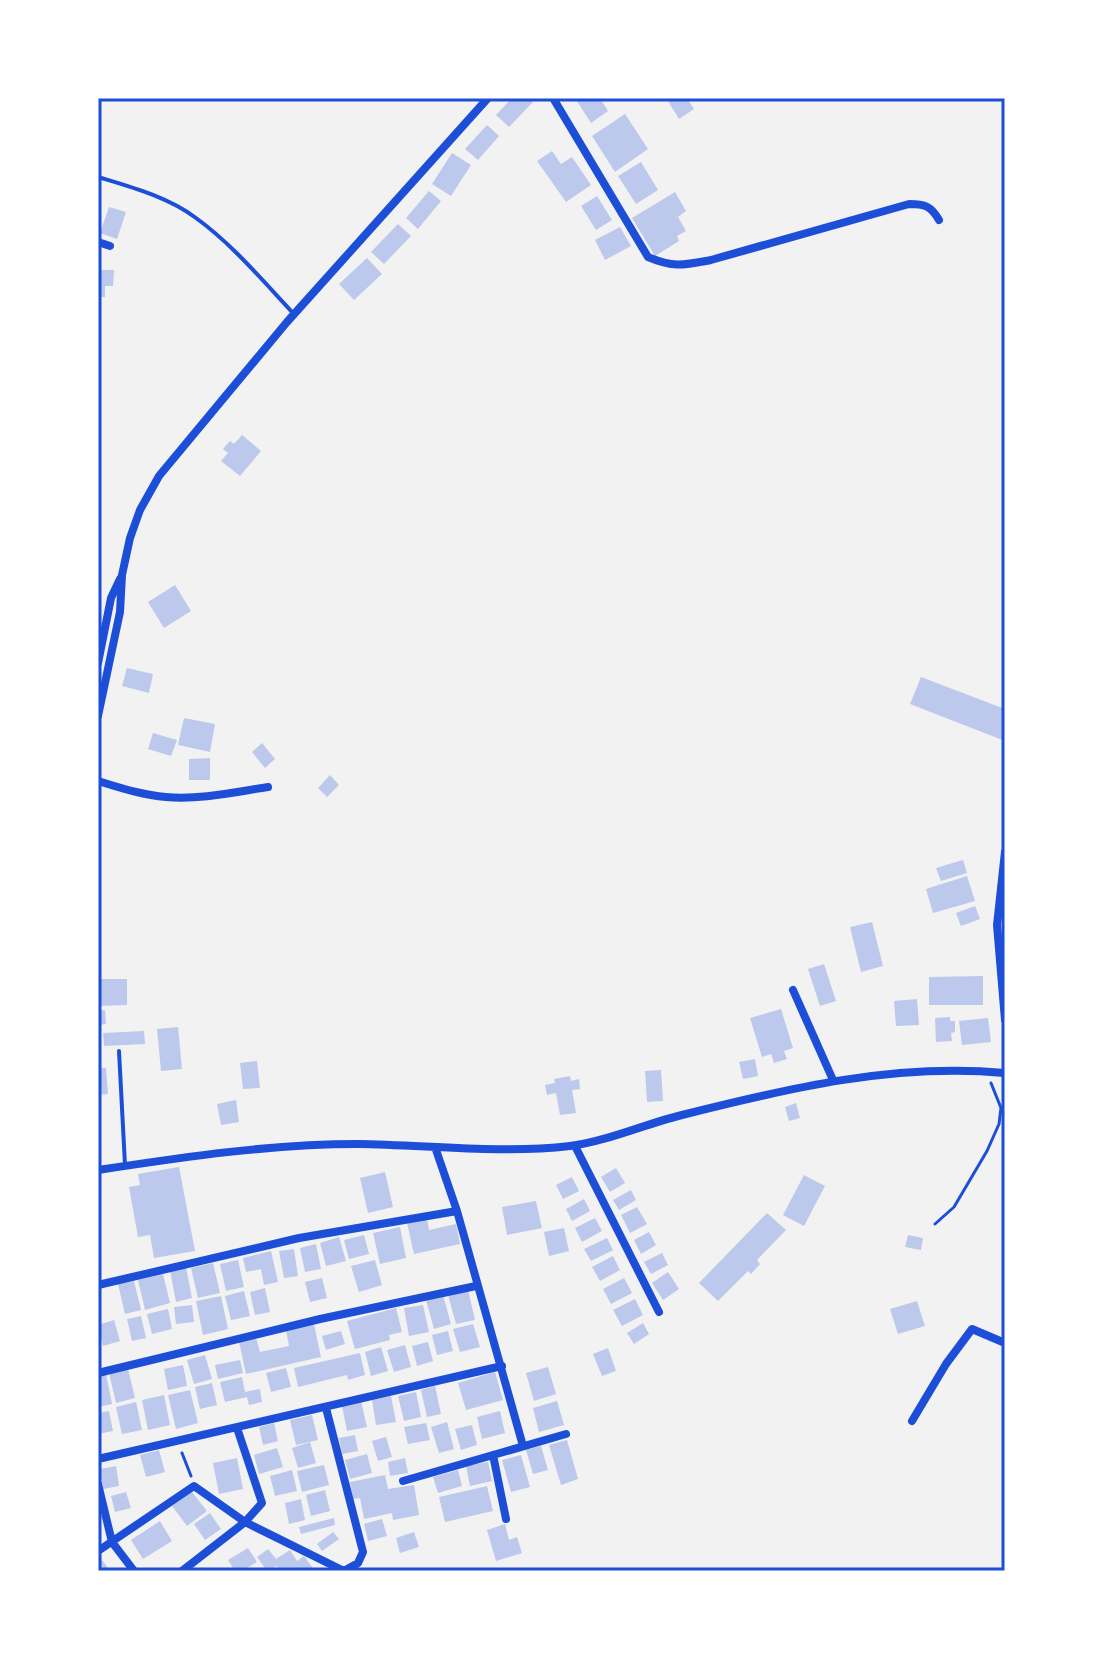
<svg xmlns="http://www.w3.org/2000/svg" width="1103" height="1669" font-family="Ubuntu,sans-serif">
<style>
.building{fill:#bdc9ec}
.lines{fill:none;stroke-linecap:round;stroke-linejoin:round}
.path{stroke:#1d4ed8;stroke-width:3}
.service{stroke:#1d4ed8;stroke-width:4}
.minor{stroke:#1d4ed8;stroke-width:8}
.neatline{fill:none;stroke:#1d4ed8;stroke-width:3}
</style>
<rect width="100%" height="100%" fill="#f2f2f2"/>
<path class="building" d="M 512,98 L 529,98 L 533,102 L 509,127 L 496,115 Z
M 575,98 L 600,98 L 608,111 L 591,123 Z
M 666,98 L 687,98 L 694,109 L 679,119 Z
M 625,114 L 648,149 L 615,172 L 592,136 Z
M 487,125 L 499,136 L 478,160 L 465,149 Z
M 552,151 L 561,164 L 572,157 L 591,185 L 566,202 L 537,161 Z
M 452,153 L 471,165 L 451,196 L 432,184 Z
M 641,162 L 658,190 L 636,204 L 618,176 Z
M 429,191 L 441,201 L 418,229 L 406,218 Z
M 675,192 L 686,211 L 678,217 L 686,231 L 677,236 L 679,241 L 655,256 L 632,218 Z
M 597,196 L 612,220 L 596,230 L 581,206 Z
M 109,207 L 126,212 L 117,239 L 100,233 Z
M 398,224 L 411,236 L 384,264 L 371,252 Z
M 620,227 L 631,246 L 605,260 L 595,240 Z
M 367,258 L 382,274 L 354,300 L 339,284 Z
M 98,270 L 114,270 L 113,286 L 105,286 L 105,297 L 98,297 Z
M 242,435 L 261,451 L 240,476 L 221,461 L 228,453 L 223,449 L 230,441 L 234,444 Z
M 175,585 L 191,611 L 164,628 L 148,602 Z
M 127,668 L 153,674 L 149,693 L 122,686 Z
M 921,677 L 1005,709 L 1005,741 L 910,704 Z
M 184,718 L 215,724 L 210,752 L 178,745 Z
M 153,733 L 177,740 L 171,756 L 148,749 Z
M 262,743 L 275,759 L 265,768 L 252,752 Z
M 210,758 L 210,780 L 189,780 L 189,759 Z
M 330,775 L 339,785 L 327,797 L 318,788 Z
M 963,860 L 967,873 L 941,881 L 936,868 Z
M 967,876 L 975,901 L 933,913 L 926,889 Z
M 975,906 L 980,919 L 961,926 L 956,913 Z
M 872,922 L 883,966 L 861,972 L 850,927 Z
M 824,964 L 836,1001 L 820,1006 L 808,969 Z
M 983,976 L 983,1005 L 929,1005 L 929,977 Z
M 98,979 L 127,979 L 127,1005 L 98,1006 Z
M 917,999 L 919,1025 L 896,1026 L 894,1001 Z
M 781,1009 L 793,1048 L 784,1051 L 787,1059 L 774,1063 L 771,1054 L 762,1057 L 750,1018 Z
M 105,1010 L 106,1024 L 98,1025 L 98,1011 Z
M 950,1017 L 950,1021 L 955,1021 L 955,1032 L 951,1033 L 952,1041 L 936,1042 L 935,1018 Z
M 988,1018 L 991,1042 L 962,1045 L 959,1021 Z
M 178,1027 L 182,1069 L 161,1071 L 157,1029 Z
M 144,1031 L 145,1044 L 104,1046 L 103,1033 Z
M 755,1059 L 758,1076 L 743,1079 L 739,1062 Z
M 257,1061 L 260,1088 L 243,1089 L 240,1063 Z
M 98,1068 L 106,1068 L 108,1094 L 98,1095 Z
M 661,1070 L 663,1101 L 647,1102 L 645,1071 Z
M 570,1076 L 571,1081 L 579,1079 L 580,1089 L 572,1090 L 576,1113 L 560,1115 L 556,1093 L 547,1095 L 545,1085 L 555,1083 L 554,1079 Z
M 236,1100 L 239,1122 L 221,1125 L 217,1104 Z
M 796,1103 L 800,1118 L 789,1121 L 785,1107 Z
M 179,1167 L 195,1251 L 154,1258 L 150,1235 L 138,1237 L 129,1187 L 140,1185 L 138,1174 Z
M 616,1168 L 625,1183 L 610,1192 L 601,1177 Z
M 385,1172 L 393,1207 L 368,1213 L 360,1178 Z
M 804,1175 L 825,1186 L 804,1226 L 783,1215 Z
M 572,1177 L 579,1191 L 563,1199 L 556,1185 Z
M 631,1190 L 636,1200 L 619,1210 L 613,1200 Z
M 584,1199 L 590,1211 L 572,1221 L 566,1209 Z
M 536,1201 L 542,1228 L 507,1235 L 502,1207 Z
M 637,1207 L 647,1224 L 630,1233 L 621,1215 Z
M 767,1213 L 786,1230 L 757,1260 L 760,1264 L 751,1274 L 748,1271 L 718,1301 L 699,1283 Z
M 595,1218 L 602,1231 L 582,1242 L 575,1228 Z
M 427,1219 L 429,1230 L 456,1224 L 460,1244 L 414,1254 L 407,1223 Z
M 400,1227 L 406,1258 L 380,1264 L 373,1233 Z
M 564,1228 L 569,1251 L 549,1256 L 544,1232 Z
M 649,1232 L 656,1245 L 641,1254 L 634,1240 Z
M 364,1235 L 369,1254 L 349,1259 L 344,1240 Z
M 908,1235 L 923,1238 L 921,1250 L 905,1247 Z
M 339,1237 L 346,1261 L 326,1266 L 320,1243 Z
M 607,1238 L 613,1250 L 591,1261 L 584,1249 Z
M 316,1244 L 321,1269 L 305,1272 L 300,1248 Z
M 294,1249 L 298,1276 L 284,1278 L 279,1251 Z
M 271,1251 L 278,1282 L 264,1285 L 261,1269 L 246,1272 L 243,1258 Z
M 662,1253 L 668,1265 L 651,1274 L 644,1262 Z
M 613,1256 L 620,1270 L 600,1281 L 592,1267 Z
M 238,1260 L 244,1287 L 226,1291 L 220,1264 Z
M 375,1260 L 382,1285 L 359,1292 L 351,1266 Z
M 213,1263 L 220,1293 L 198,1298 L 191,1268 Z
M 186,1267 L 192,1298 L 176,1302 L 170,1270 Z
M 668,1272 L 679,1289 L 663,1300 L 652,1283 Z
M 163,1274 L 170,1303 L 145,1310 L 138,1280 Z
M 322,1278 L 327,1298 L 310,1302 L 305,1282 Z
M 624,1278 L 632,1293 L 611,1304 L 603,1289 Z
M 134,1281 L 141,1310 L 125,1314 L 118,1284 Z
M 265,1288 L 270,1312 L 255,1315 L 250,1292 Z
M 468,1290 L 475,1320 L 456,1324 L 448,1295 Z
M 244,1291 L 250,1316 L 231,1320 L 225,1296 Z
M 443,1295 L 451,1324 L 434,1329 L 426,1300 Z
M 221,1296 L 228,1329 L 203,1335 L 196,1301 Z
M 635,1299 L 643,1315 L 622,1326 L 613,1310 Z
M 917,1301 L 925,1326 L 898,1334 L 890,1309 Z
M 192,1305 L 194,1322 L 176,1324 L 174,1307 Z
M 423,1305 L 429,1332 L 409,1336 L 404,1308 Z
M 396,1308 L 402,1332 L 389,1335 L 390,1340 L 355,1349 L 347,1321 Z
M 168,1309 L 172,1329 L 152,1334 L 147,1314 Z
M 141,1316 L 146,1338 L 132,1341 L 127,1319 Z
M 114,1320 L 120,1341 L 103,1346 L 98,1325 Z
M 643,1323 L 649,1334 L 634,1344 L 627,1333 Z
M 314,1324 L 321,1357 L 246,1374 L 239,1342 L 256,1338 L 260,1352 L 289,1346 L 286,1330 Z
M 473,1324 L 480,1347 L 460,1352 L 453,1329 Z
M 341,1331 L 345,1344 L 326,1350 L 322,1336 Z
M 448,1331 L 453,1351 L 437,1355 L 432,1335 Z
M 428,1342 L 433,1361 L 417,1366 L 412,1346 Z
M 405,1345 L 411,1367 L 394,1372 L 387,1350 Z
M 381,1347 L 388,1371 L 371,1376 L 365,1352 Z
M 608,1348 L 616,1371 L 602,1376 L 593,1354 Z
M 360,1353 L 365,1375 L 348,1380 L 347,1375 L 298,1387 L 294,1368 Z
M 205,1355 L 212,1379 L 194,1384 L 187,1360 Z
M 240,1360 L 243,1373 L 218,1379 L 215,1365 Z
M 183,1365 L 187,1386 L 168,1390 L 164,1369 Z
M 548,1367 L 556,1394 L 534,1401 L 526,1373 Z
M 286,1368 L 291,1387 L 271,1392 L 266,1373 Z
M 128,1369 L 135,1398 L 116,1403 L 109,1373 Z
M 495,1372 L 503,1400 L 466,1410 L 458,1383 Z
M 106,1374 L 112,1404 L 98,1407 L 98,1375 Z
M 242,1377 L 245,1392 L 260,1389 L 262,1402 L 249,1405 L 247,1397 L 225,1402 L 220,1382 Z
M 212,1383 L 217,1405 L 200,1409 L 195,1387 Z
M 435,1386 L 441,1414 L 427,1417 L 421,1390 Z
M 190,1390 L 198,1423 L 176,1429 L 168,1395 Z
M 416,1392 L 421,1417 L 404,1421 L 398,1396 Z
M 164,1395 L 170,1425 L 148,1430 L 142,1400 Z
M 391,1396 L 396,1422 L 376,1425 L 372,1400 Z
M 361,1401 L 367,1427 L 347,1431 L 342,1406 Z
M 557,1401 L 564,1425 L 539,1432 L 533,1408 Z
M 136,1402 L 142,1430 L 122,1434 L 116,1407 Z
M 109,1411 L 113,1431 L 98,1434 L 98,1413 Z
M 500,1411 L 505,1433 L 482,1439 L 477,1417 Z
M 312,1415 L 318,1440 L 296,1445 L 290,1420 Z
M 447,1422 L 454,1449 L 439,1453 L 431,1427 Z
M 274,1423 L 278,1441 L 263,1445 L 259,1427 Z
M 426,1423 L 430,1440 L 408,1444 L 404,1427 Z
M 472,1425 L 477,1445 L 461,1450 L 455,1429 Z
M 355,1435 L 358,1451 L 342,1454 L 339,1438 Z
M 386,1437 L 392,1457 L 378,1461 L 372,1441 Z
M 567,1440 L 578,1479 L 561,1485 L 549,1445 Z
M 310,1442 L 316,1463 L 298,1468 L 292,1448 Z
M 541,1446 L 548,1470 L 533,1474 L 526,1450 Z
M 277,1448 L 283,1467 L 259,1474 L 254,1455 Z
M 159,1450 L 165,1472 L 146,1477 L 140,1455 Z
M 367,1454 L 372,1473 L 350,1479 L 345,1460 Z
M 521,1455 L 530,1487 L 511,1492 L 502,1460 Z
M 237,1458 L 243,1489 L 219,1494 L 213,1463 Z
M 405,1458 L 408,1473 L 390,1476 L 388,1462 Z
M 488,1462 L 492,1481 L 470,1486 L 466,1466 Z
M 324,1465 L 329,1485 L 302,1492 L 297,1471 Z
M 116,1466 L 119,1486 L 103,1489 L 100,1469 Z
M 292,1470 L 297,1491 L 275,1496 L 270,1476 Z
M 458,1470 L 462,1486 L 438,1493 L 433,1477 Z
M 385,1475 L 388,1489 L 414,1485 L 419,1515 L 393,1520 L 392,1513 L 364,1519 L 360,1498 L 353,1499 L 350,1482 Z
M 487,1486 L 493,1511 L 445,1522 L 439,1497 Z
M 325,1490 L 330,1511 L 311,1516 L 306,1495 Z
M 126,1492 L 131,1508 L 115,1512 L 111,1496 Z
M 192,1492 L 207,1511 L 187,1526 L 172,1506 Z
M 301,1499 L 305,1520 L 289,1524 L 285,1503 Z
M 210,1513 L 221,1529 L 205,1540 L 194,1524 Z
M 334,1518 L 335,1525 L 301,1534 L 299,1527 Z
M 382,1519 L 387,1536 L 368,1541 L 364,1524 Z
M 160,1521 L 172,1541 L 143,1559 L 131,1540 Z
M 505,1524 L 509,1540 L 517,1537 L 522,1553 L 496,1561 L 487,1530 Z
M 333,1532 L 339,1539 L 322,1551 L 317,1544 Z
M 414,1532 L 419,1547 L 400,1553 L 396,1538 Z
M 248,1548 L 257,1562 L 242,1571 L 235,1571 L 228,1560 Z
M 268,1549 L 276,1559 L 290,1550 L 297,1561 L 304,1556 L 315,1571 L 281,1571 L 277,1566 L 267,1571 L 257,1557 Z
M 98,1554 L 110,1571 L 98,1571 Z"/>
<g class="lines">
<path class="path" d="M 935,1224 L 954,1207 L 987,1151 L 999,1124 L 1001,1108 L 991,1083
M 182,1453 L 191,1476"/>
<path class="service" d="M 98,177 C 131,187 168,197 196,218 C 232,244 263,281 294,314
M 119,1051 L 125,1165"/>
<path class="minor" d="M 553,98 L 648,257 C 674,268 684,265 711,260 L 909,204 C 925,204 931,206 939,220
M 98,242 L 110,246
M 98,663 L 111,598 L 120,579
M 98,716 L 120,612 L 122,575 L 130,538 L 140,510 L 159,476 L 287,322 L 488,98
M 98,781 C 121,788 142,795 166,797 C 200,800 235,792 268,787
M 1005,852 L 997,925 L 1005,1020
M 793,990 L 833,1080
M 575,1146 L 659,1312
M 435,1147 L 457,1211 L 523,1446
M 98,1170 C 184,1157 271,1144 358,1144 C 428,1145 500,1154 570,1146 C 608,1141 645,1124 682,1115 C 789,1088 894,1063 1005,1073
M 98,1285 L 299,1238 L 457,1211
M 98,1373 L 320,1319 L 476,1286
M 326,1408 L 363,1552 L 358,1563 L 344,1571
M 912,1421 L 946,1364 L 972,1329 L 1005,1343
M 493,1455 L 506,1519
M 98,1459 L 502,1366
M 403,1481 L 566,1434
M 98,1484 L 112,1542 L 134,1571
M 98,1551 L 194,1486 L 245,1522 L 344,1571
M 182,1571 L 245,1522 L 262,1503 L 237,1428"/>
</g>
<rect width="1103" height="1669" fill="none" stroke="#ffffff" stroke-width="200"/>
<rect x="100" y="100" width="903" height="1469" class="neatline"/>
</svg>
